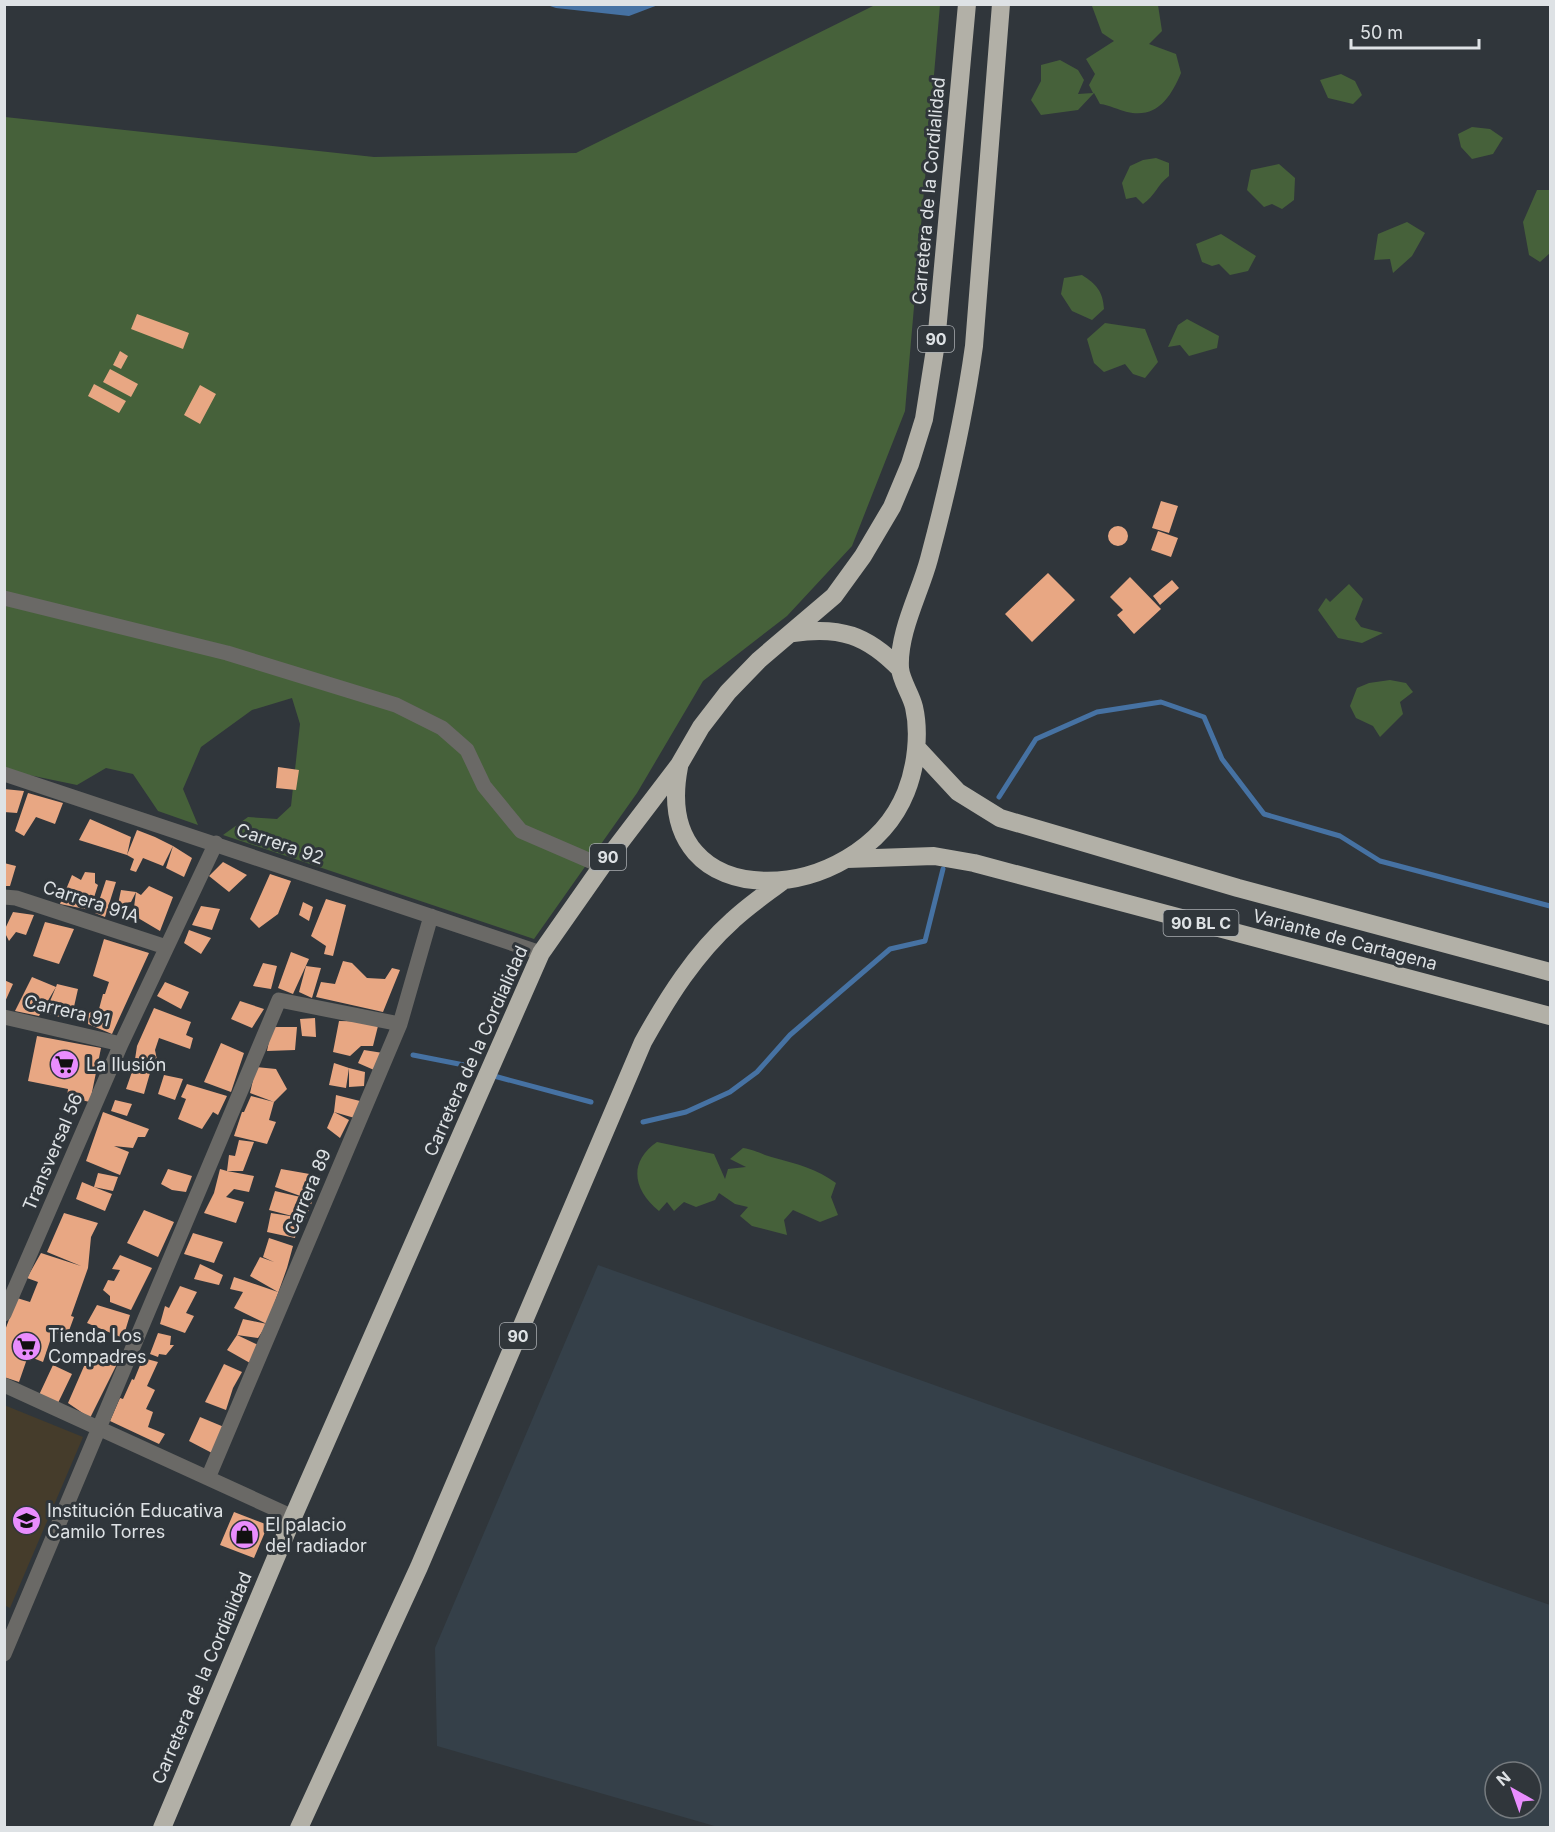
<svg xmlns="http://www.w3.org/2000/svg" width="1555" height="1832" font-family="Inter,sans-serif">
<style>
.built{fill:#354049;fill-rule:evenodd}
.education{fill:#453c2b}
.green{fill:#46613a}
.water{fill:#4672a3}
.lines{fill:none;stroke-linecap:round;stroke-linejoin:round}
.stream{stroke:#4672a3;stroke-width:5}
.building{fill:#e8a783}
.minor{stroke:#6a6966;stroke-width:15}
.highway{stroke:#b2b0a7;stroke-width:18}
.labels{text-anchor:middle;stroke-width:6;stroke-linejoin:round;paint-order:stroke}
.shield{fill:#30363b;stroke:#aaaeb2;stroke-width:1.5}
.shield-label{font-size:16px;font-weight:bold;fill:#dee2e5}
.street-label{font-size:18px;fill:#dee2e5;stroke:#30363b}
.poi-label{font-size:18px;fill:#dee2e5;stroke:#30363b;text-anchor:start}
</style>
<rect width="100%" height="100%" fill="#30363b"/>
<path class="built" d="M 598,1265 L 1550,1605 L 1550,1827 L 718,1827 L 437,1746 L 435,1648 ZM 1495,1772 L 1531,1772 L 1531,1808 L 1495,1808 Z"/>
<path class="education" d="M 4,1405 L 83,1437 L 10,1608 L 4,1605 Z"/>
<path class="green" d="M 875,5 L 940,5 L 905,411 L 852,546 L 787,616 L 703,681 L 637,793 L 534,939 L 223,835 L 248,817 L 277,819 L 291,806 L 300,724 L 292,698 L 252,710 L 201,747 L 183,789 L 198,825 L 158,811 L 133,774 L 106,768 L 77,785 L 5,770 L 5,117 L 374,157 L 576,153 Z
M 1158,5 L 1162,31 L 1149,44 L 1176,54 L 1181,73 C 1171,97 1157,119 1127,112 C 1118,110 1110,105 1100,104 L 1094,93 L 1078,110 L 1041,115 L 1031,100 L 1041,81 L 1041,65 L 1060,60 L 1078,70 L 1084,80 L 1078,94 L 1093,93 L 1089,85 L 1095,74 L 1086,59 L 1114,41 L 1102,33 L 1092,6 Z
M 1341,74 L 1355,81 L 1362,95 L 1353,104 L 1328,98 L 1320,80 Z
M 1472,127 L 1490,129 L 1503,138 L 1493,154 L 1472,159 L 1461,147 L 1458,134 Z
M 1156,158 L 1169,163 L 1169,176 C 1157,185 1155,196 1143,204 L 1136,197 L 1126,199 L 1122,183 L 1130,166 L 1143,160 Z
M 1279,164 L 1295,178 L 1294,200 L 1282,209 L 1272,204 L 1264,207 L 1247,190 L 1251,170 Z
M 1537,190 L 1550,190 L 1550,253 L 1540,262 L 1529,255 L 1523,222 Z
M 1407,222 L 1425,233 L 1412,256 L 1393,273 L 1390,259 L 1374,260 L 1378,234 Z
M 1221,234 L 1256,256 L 1248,271 L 1230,275 L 1219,264 L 1212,266 L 1202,262 L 1196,244 Z
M 1082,275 C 1096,284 1103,291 1104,309 L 1092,320 L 1072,311 L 1061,294 L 1064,278 Z
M 1187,319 L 1219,336 L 1217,348 L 1189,356 L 1180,345 L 1168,347 L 1178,325 Z
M 1105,323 L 1145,329 L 1158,362 L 1145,378 L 1133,374 L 1125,364 L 1104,372 L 1094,363 L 1087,339 Z
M 1349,584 L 1363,599 L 1355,619 L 1361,627 L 1383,633 L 1362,643 L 1338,638 L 1318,610 L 1326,598 L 1330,602 Z
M 1390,680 L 1406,683 L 1413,692 L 1400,702 L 1403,714 L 1380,737 L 1373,726 L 1356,718 L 1350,706 L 1357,688 L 1369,683 Z
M 657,1142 L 714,1154 L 725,1179 L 728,1169 L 746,1167 L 730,1159 L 743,1148 C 756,1150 763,1155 775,1158 C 797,1164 817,1169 836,1183 L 831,1197 L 838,1215 L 820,1222 L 793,1210 L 784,1220 L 787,1235 L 752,1226 L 740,1216 L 748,1207 L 735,1204 L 719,1193 L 715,1200 L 696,1207 L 684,1202 L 674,1211 L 667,1202 L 659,1211 C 633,1190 628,1162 657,1142 Z"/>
<path class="water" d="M 547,5 L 658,5 L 629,16 L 556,8 Z"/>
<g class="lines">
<path class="stream" d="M 999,797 L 1036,739 L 1097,712 L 1161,702 L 1204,717 L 1222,759 L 1264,814 L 1340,836 L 1380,861 L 1550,906
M 413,1055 L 464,1065
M 494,1076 L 591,1102
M 643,1122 L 686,1112 L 730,1092 L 757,1072 L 790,1035 L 890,949 L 925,941 L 943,869"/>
</g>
<path class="building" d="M 137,314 L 189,333 L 183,349 L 131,329 Z
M 120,351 L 128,356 L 121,369 L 113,365 Z
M 110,369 L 138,384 L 131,397 L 103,382 Z
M 94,384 L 126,401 L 119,413 L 88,396 Z
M 200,385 L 216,394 L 200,424 L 184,415 Z
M 1161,501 L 1178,506 L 1169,533 L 1152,528 Z
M1108 536a10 10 0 1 1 20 0a10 10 0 1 1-20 0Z
M 1158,531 L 1178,538 L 1171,557 L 1151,550 Z
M 1048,573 L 1075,600 L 1032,642 L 1005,614 Z
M 1130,577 L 1161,609 L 1134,634 L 1117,615 L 1123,610 L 1110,597 Z
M 1172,580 L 1179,588 L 1160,605 L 1153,596 Z
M 278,767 L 299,770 L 296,790 L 276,788 Z
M 4,789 L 24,791 L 17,813 L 4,812 Z
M 28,793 L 63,803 L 55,824 L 36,817 L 24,836 L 15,831 Z
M 90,819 L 131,837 L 127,855 L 79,840 Z
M 137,830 L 155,837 L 173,846 L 192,858 L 184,877 L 166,868 L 173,846 L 163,866 L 143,858 L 136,872 L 130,870 L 134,859 L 127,855 Z
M 223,862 L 247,875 L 229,892 L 209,876 Z
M 4,863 L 16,866 L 10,886 L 4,886 Z
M 85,872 L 95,873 L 95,883 L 98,885 L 90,910 L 60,904 L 72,875 L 81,880 Z
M 270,874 L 291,881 L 278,914 L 259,928 L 250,919 Z
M 106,880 L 116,882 L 105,917 L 95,913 Z
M 149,886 L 173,897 L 160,931 L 133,915 L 136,892 L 141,895 Z
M 121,890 L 136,892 L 131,902 L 124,903 L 120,913 L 116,914 Z
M 326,899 L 346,905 L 333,956 L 324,954 L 326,946 L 311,936 Z
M 303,902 L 313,907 L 309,921 L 299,915 Z
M 201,906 L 220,909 L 212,930 L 192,925 Z
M 13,912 L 34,915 L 26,935 L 16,932 L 9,941 L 4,931 Z
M 45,922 L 74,929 L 59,964 L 33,956 Z
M 189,930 L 211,938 L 201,954 L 184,943 Z
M 104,939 L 149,953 L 112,1034 L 88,1024 L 89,1013 L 99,1009 L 103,994 L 105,994 L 109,982 L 93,976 Z
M 291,952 L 309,959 L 293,994 L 278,988 Z
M 343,961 L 352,963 L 367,978 L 385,979 L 392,968 L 400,970 L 383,1012 L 316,997 L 321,982 L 335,984 Z
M 263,963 L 277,966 L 271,989 L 253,986 Z
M 306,966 L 321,968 L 312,998 L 299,992 Z
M 32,977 L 56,987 L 57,984 L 78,989 L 71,1020 L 45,1013 L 56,987 L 39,1016 L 15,1011 Z
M 4,980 L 13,984 L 4,1004 Z
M 165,982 L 189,992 L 181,1009 L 157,996 Z
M 240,1001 L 264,1009 L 252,1028 L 231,1019 Z
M 154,1008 L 191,1022 L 186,1035 L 193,1038 L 190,1049 L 159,1038 L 155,1050 L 159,1070 L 150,1073 L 144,1094 L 126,1089 L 134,1066 L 137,1046 Z
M 315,1018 L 316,1037 L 302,1036 L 300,1019 Z
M 339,1021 L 379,1022 L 373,1046 L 361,1046 L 350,1056 L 333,1052 Z
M 272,1027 L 297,1027 L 295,1050 L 267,1051 Z
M 37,1036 L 101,1048 L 90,1102 L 67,1097 L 68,1089 L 28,1081 Z
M 221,1043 L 244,1053 L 231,1092 L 204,1082 Z
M 364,1050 L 383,1053 L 374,1070 L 358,1063 Z
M 334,1063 L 349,1068 L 346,1088 L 329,1085 Z
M 256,1067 L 276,1069 L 287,1089 L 274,1102 L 250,1093 Z
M 349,1068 L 365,1072 L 364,1086 L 349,1087 Z
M 164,1075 L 183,1079 L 175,1100 L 158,1094 Z
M 187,1084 L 227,1096 L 218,1115 L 213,1112 L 202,1129 L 178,1119 L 186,1099 L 181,1097 Z
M 336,1095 L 360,1101 L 358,1119 L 334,1112 Z
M 251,1096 L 274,1102 L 269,1120 L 276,1122 L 267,1144 L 234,1136 L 242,1112 L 244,1112 Z
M 115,1100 L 132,1104 L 127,1116 L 111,1111 Z
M 103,1112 L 149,1129 L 145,1137 L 138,1137 L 133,1148 L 114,1146 L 129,1152 L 120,1175 L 86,1161 Z
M 334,1112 L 349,1120 L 340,1138 L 327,1128 Z
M 239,1140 L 254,1142 L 243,1171 L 227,1171 L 254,1176 L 249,1192 L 234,1189 L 226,1197 L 244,1202 L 236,1223 L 204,1213 L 214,1193 L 220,1169 L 227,1171 L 229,1155 L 235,1156 Z
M 168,1169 L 192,1176 L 186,1192 L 172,1190 L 161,1184 Z
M 281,1169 L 321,1176 L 306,1219 L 299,1217 L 295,1238 L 267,1232 L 271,1213 L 296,1217 L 269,1210 L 275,1191 L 309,1199 L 275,1187 Z
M 98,1173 L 118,1177 L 113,1191 L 94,1187 L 112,1194 L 105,1211 L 76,1199 L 82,1182 L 94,1187 Z
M 144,1210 L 174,1222 L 158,1257 L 127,1243 Z
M 64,1213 L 98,1223 L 91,1237 L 88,1268 L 71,1316 L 74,1317 L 67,1336 L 53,1332 L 43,1362 L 28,1356 L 19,1382 L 4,1377 L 4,1333 L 17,1298 L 30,1302 L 38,1282 L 27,1278 L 41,1253 L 81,1266 L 47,1252 Z
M 193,1233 L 223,1242 L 214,1263 L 184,1254 Z
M 269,1238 L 293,1246 L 287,1268 L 267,1324 L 234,1308 L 243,1292 L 230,1289 L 234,1277 L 278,1292 L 250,1276 L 260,1257 L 274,1262 L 263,1257 Z
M 120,1255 L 152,1268 L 131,1310 L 110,1302 L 110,1296 L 103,1290 L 108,1280 L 114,1281 L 120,1270 L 112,1269 Z
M 200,1264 L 223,1275 L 219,1285 L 194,1279 Z
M 180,1286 L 197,1292 L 186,1313 L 194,1316 L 185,1333 L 160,1324 L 165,1306 L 169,1308 Z
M 97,1305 L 130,1315 L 123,1338 L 87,1323 Z
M 243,1319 L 267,1324 L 258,1338 L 237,1335 Z
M 158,1333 L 171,1336 L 170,1345 L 174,1345 L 166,1355 L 159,1354 L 158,1357 L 150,1354 Z
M 237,1335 L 258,1345 L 250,1363 L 227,1350 Z
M 88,1357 L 117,1364 L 90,1418 L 68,1403 Z
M 143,1358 L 158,1362 L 147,1386 L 155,1390 L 146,1409 L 153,1412 L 148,1427 L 165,1434 L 159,1444 L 110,1421 L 120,1398 L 123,1399 L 132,1379 L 134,1380 Z
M 224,1364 L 242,1372 L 233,1388 L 226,1410 L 205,1402 Z
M 53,1365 L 72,1374 L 58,1403 L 39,1395 Z
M 200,1417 L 224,1427 L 212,1453 L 189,1441 Z
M 234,1512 L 268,1525 L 254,1558 L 220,1545 Z"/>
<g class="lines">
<path class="minor" d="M 4,598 L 227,653 L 396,705 L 442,728 L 467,750 L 484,786 L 521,831 L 602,866
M 4,774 L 541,953
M 4,897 L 16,898 L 166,947
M 4,1017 L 121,1044
M 4,1314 L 121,1044 L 216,843
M 4,1385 L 293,1517
M 208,1478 L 400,1024 L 431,916
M 4,1654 L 279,1000 L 400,1024"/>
<path class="highway" d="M 793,633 C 840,626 867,635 900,669
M 917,748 L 958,792 L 1000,818 L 1238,888 L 1550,972
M 679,767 C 649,922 860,907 906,792 C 916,767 920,733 914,707 C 911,694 901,681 900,668 C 898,632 920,593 929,559 C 948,488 964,418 974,346 L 1001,4
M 847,859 L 934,856 L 974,863 L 1550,1016
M 162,1828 L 293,1517 L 541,953 L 602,866 L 679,765 L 701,727 L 728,692 L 759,660 L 834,596 L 863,556 L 892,507 L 910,464 L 924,419 L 936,343 L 967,4
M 299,1828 L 419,1567 L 643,1042 C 668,997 695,954 733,920 C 749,905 767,893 784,880"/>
</g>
<defs>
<symbol id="supermarket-disc" viewBox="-11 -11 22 22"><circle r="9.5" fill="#e98dfe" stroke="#30363b"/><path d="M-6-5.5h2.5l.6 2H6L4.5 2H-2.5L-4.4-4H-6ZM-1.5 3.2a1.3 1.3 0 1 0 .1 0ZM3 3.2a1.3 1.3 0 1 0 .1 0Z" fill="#111"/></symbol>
<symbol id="school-disc" viewBox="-11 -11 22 22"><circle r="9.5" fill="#e98dfe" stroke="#30363b"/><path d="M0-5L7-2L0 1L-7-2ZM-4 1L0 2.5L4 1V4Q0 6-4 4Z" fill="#111"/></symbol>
<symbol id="shop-disc" viewBox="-11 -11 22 22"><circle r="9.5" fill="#e98dfe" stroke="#30363b"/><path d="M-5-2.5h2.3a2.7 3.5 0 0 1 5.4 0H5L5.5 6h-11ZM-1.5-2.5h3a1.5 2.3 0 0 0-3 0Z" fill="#111"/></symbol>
</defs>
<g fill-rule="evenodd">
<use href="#supermarket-disc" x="48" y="1048" width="33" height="33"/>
<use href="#supermarket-disc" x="10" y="1330" width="33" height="33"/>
<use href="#school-disc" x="10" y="1504" width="33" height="33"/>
<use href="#shop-disc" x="228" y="1518" width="33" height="33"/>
</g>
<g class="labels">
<g class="shield">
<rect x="918" y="326" width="36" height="26" rx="4.5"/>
<rect x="590" y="844" width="36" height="26" rx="4.5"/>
<rect x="1163.5" y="910" width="75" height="26" rx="4.5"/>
<rect x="500" y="1323" width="36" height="26" rx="4.5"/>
</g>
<g class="shield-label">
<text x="936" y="345">90</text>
<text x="608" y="863">90</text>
<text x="1201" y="929">90 BL C</text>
<text x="518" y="1342">90</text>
</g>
<g class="street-label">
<text transform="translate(929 191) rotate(-85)" y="6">Carretera de la Cordialidad</text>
<text transform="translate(280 844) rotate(19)" y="6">Carrera 92</text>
<text transform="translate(91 902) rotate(18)" y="6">Carrera 91A</text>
<text transform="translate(1345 940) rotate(15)" y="6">Variante de Cartagena</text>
<text transform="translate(67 1011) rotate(13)" y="6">Carrera 91</text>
<text transform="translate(476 1051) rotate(-66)" y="6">Carretera de la Cordialidad</text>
<text transform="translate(53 1152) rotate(-67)" y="6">Transversal 56</text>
<text transform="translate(308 1192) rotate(-67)" y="6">Carrera 89</text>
<text transform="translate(202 1678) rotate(-67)" y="6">Carretera de la Cordialidad</text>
</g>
<g class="poi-label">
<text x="86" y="1071">La Ilusión</text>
<text x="48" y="1342">Tienda Los<tspan x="48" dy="21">Compadres</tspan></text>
<text x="47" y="1517">Institución Educativa<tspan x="47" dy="21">Camilo Torres</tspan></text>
<text x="265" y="1531">El palacio<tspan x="265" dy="21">del radiador</tspan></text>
</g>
</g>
<rect width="1555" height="1832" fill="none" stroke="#dee2e5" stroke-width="12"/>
<g transform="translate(1513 1790) rotate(320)"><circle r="28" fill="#30363b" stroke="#767b7f" stroke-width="1.5"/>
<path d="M0-4.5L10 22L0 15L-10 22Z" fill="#e98dfe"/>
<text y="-9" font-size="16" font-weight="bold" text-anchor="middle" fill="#dee2e5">N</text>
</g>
<path d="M1351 39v9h128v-9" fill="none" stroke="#dee2e5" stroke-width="3"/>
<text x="1360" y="39" font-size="18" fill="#dee2e5" stroke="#30363b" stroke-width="4.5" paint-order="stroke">50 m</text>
</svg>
